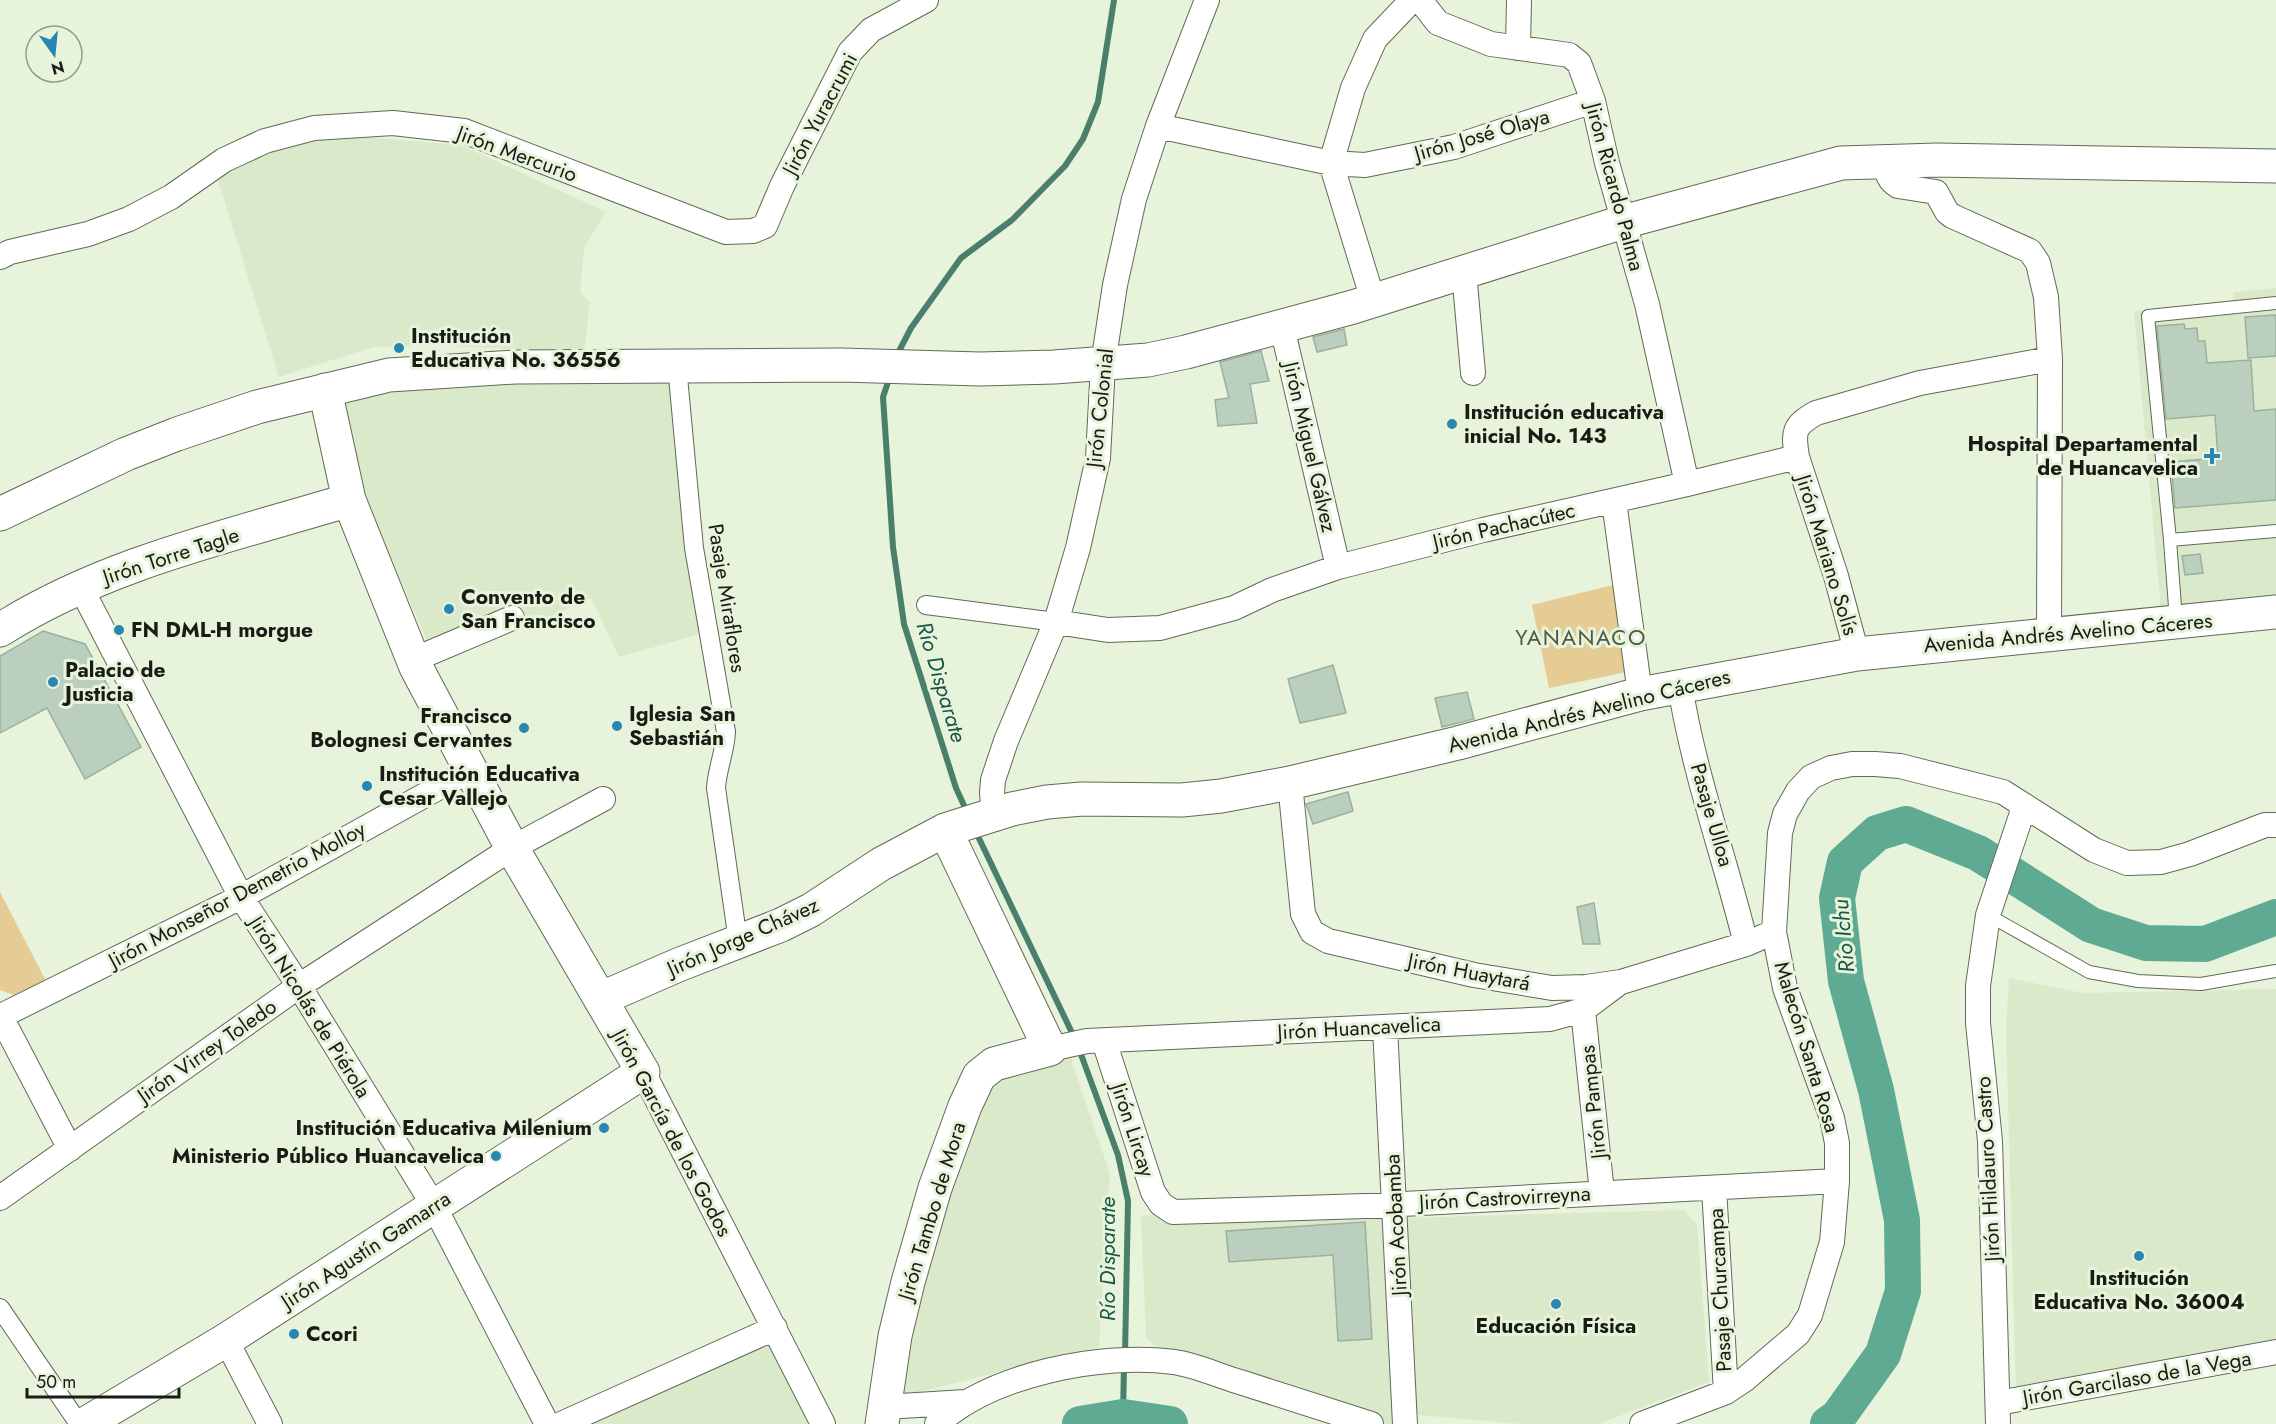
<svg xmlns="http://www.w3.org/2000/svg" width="2276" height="1424" font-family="Jost,sans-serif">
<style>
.built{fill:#dae9ca}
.green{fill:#e5cc94}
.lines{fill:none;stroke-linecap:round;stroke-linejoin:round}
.stream{stroke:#4a7f6c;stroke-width:6}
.river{stroke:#5faa92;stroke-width:36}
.building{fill:#bacfbd;stroke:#9bb09f;stroke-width:1.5}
.service-casing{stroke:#606a56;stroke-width:14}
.pedestrian-casing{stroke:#606a56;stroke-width:20}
.minor-casing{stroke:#606a56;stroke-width:26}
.secondary-casing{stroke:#606a56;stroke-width:35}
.trunk-casing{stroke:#606a56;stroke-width:35}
.service{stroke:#fff;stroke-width:12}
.pedestrian{stroke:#fff;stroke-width:18}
.minor{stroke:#fff;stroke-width:24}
.secondary{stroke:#fff;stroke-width:33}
.trunk{stroke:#fff;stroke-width:33}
.poi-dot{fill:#2886b2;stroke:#e7f3db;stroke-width:2}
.labels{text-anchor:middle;stroke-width:6;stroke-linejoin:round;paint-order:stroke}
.street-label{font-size:21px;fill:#181c14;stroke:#e7f3db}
.poi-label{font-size:21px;font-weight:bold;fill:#181c14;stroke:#e7f3db;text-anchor:start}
.neighbourhood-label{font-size:22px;letter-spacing:1.5px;fill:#4f5945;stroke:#e7f3db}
.water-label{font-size:22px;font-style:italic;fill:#195645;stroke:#e7f3db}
</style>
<rect width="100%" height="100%" fill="#e7f3db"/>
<path class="built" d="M 364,137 L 461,145 L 606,212 L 584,248 L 580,292 L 590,302 L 584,353 L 432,345 L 373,347 L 279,377 L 216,174 L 298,139 Z
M 2276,288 L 2276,600 L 2161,611 L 2134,311 L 2233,300 L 2233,292 Z
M 672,380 L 700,634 L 619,657 L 591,598 L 527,628 L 517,602 L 427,641 L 361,488 L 343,399 L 452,382 Z
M 2009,978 L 2083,993 L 2276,989 L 2276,1339 L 2016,1389 L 2006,1029 Z
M 1070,1056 L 1110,1174 L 1099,1347 L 903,1396 L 895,1393 L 948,1196 L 986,1096 L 1002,1076 Z
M 1395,1204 L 1395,1424 L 1374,1424 L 1264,1390 L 1154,1345 L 1146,1338 L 1141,1216 L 1173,1212 Z
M 1684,1210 L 1697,1225 L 1709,1382 L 1598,1424 L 1522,1424 L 1419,1415 L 1411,1407 L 1406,1218 Z
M 771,1342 L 815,1424 L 583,1424 Z"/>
<path class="green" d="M 1617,584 L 1627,672 L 1549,688 L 1532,605 Z
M 0,892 L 47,983 L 16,996 L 0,990 Z"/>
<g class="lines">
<path class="stream" d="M 897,355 L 911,328 L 961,258 L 1012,220 L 1065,166 L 1083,139 L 1098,102 L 1114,0
M 890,376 L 883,397 L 893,547 L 904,624 L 956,788 L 967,812
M 975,830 L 1074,1037
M 1079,1049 L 1118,1155 L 1128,1201 L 1125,1355
M 1123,1417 L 1124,1365"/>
<path class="river" d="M 1080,1424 L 1123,1417 L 1170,1424
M 1828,1424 L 1838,1417 L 1883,1354 L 1903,1291 L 1902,1220 L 1876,1090 L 1846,981 L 1837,898 L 1845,862 L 1877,833 L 1906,824 L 1978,853 L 2091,925 L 2146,943 L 2205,944 L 2276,917"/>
</g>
<path class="building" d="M 2276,315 L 2276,356 L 2248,358 L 2245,317 Z
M 2184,324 L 2185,329 L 2197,328 L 2198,341 L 2205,341 L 2207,363 L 2251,360 L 2254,411 L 2276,409 L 2276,500 L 2175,508 L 2171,462 L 2218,458 L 2215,415 L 2166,419 L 2157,326 Z
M 1344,329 L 1347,345 L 1317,352 L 1313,337 Z
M 1261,351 L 1269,381 L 1250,384 L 1257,423 L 1218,426 L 1215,400 L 1229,398 L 1220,362 Z
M 2200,554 L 2203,573 L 2185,575 L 2182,556 Z
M 43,631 L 85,644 L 141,747 L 85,779 L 47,708 L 0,733 L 0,656 Z
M 1333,665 L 1346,713 L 1300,723 L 1288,679 Z
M 1467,692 L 1474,719 L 1442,727 L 1435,698 Z
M 1348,792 L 1353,811 L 1313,824 L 1306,804 Z
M 1594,903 L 1600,944 L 1583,944 L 1577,907 Z
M 1365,1222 L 1372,1339 L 1338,1341 L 1333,1255 L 1229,1262 L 1226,1231 Z"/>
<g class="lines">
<defs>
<path id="service" d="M 2170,540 L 2276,531
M 2176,620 L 2170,540 L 2148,316 L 2276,303
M 1988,915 L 2089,972 L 2138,981 L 2201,984 L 2276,971"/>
<path id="pedestrian" d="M 677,366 L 694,548 L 726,732 C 725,752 717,769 716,788 L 738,941
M 926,605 L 1056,622
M 0,1308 L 79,1424"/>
<path id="minor" d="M 1420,0 L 1438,23 L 1491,44 L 1569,55 L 1579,63 L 1593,101 L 1607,163 L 1647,304 L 1687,484
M 1518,48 L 1519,0
M 1158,126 L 1331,163 L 1365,165 L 1454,147 L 1593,101
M 1885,163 C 1887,173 1888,180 1898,186 L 1936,192 L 1947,212 L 1952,216 L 2030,251 L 2038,263 L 2046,297 L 2050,359 L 2049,633
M 0,257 L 10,252 L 88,234 L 129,219 L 171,197 L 224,160 L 265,141 L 314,128 L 393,123 L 464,131 L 726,232 L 753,231 L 765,226 L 782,186 L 850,52 L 871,30 L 926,0
M 1464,272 L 1473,373
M 1373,300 L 1331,163 L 1353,88 L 1375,39 L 1412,0
M 1282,327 L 1338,567
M 1797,457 L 1836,576 L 1857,654
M 1614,501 L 1640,694
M 80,586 L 241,897 L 299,986 L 434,1206 L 547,1424
M 1056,622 L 1108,630 L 1160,628 L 1234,608 L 1272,590 L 1338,567 L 1483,530 L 1687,484 L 1797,457 C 1793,432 1793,426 1816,413 L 1920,383 L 2050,359
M 413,660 L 512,618
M 1680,686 C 1694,774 1725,858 1746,944
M 1290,783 L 1303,914 L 1312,932 L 1328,941 L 1474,975 L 1552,988 L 1586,987 L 1621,982 L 1746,944 L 1774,932
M 994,814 L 992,793 L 993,780 L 1006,741 L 1056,622 L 1078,548 L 1098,458 L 1103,364 L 1115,285 L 1134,199 L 1158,126 L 1207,0
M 1583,1010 L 1602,1193
M 0,1015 L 70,1149
M 1,1016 L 241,897 L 472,769
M 1385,1027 L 1405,1424
M 1104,1041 L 1153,1192 L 1161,1204 L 1173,1212 L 1365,1206 L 1837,1181
M 1050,1049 L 1087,1041 L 1550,1019 L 1583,1010 L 1619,983
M 643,1072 L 823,1424
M 1714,1188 L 1726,1392
M 0,1198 L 299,986 L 512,848 L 603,799
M 226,1340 L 270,1424
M 1998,1403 L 2276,1352
M 885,1407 L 965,1402
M 561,1424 L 775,1328
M 937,1424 C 992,1374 1102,1352 1174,1362 C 1196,1365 1219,1376 1240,1382 C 1283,1396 1327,1410 1371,1424
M 1642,1424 L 1726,1392 L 1744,1380 L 1798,1334 L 1810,1315 L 1832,1242 L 1837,1181 L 1837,1143 L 1832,1118 L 1785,988 L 1774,932 L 1780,833 L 1785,814 L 1798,791 L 1811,777 L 1831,768 L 1852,764 L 1875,764 L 1900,766 L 2003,792 L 2094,850 L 2127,863 L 2161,862 L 2190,854 L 2265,825 L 2276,825
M 1998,1424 L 1990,1141 L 1978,1023 L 1978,986 L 1988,915 L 2024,807"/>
<path id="secondary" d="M 0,630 C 105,563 231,536 349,500
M 600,999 L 678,965 L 781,925 L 811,910 L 881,864 L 945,830 L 1012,809 L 1047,802 L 1082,799 L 1182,800 L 1221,796 L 1290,783 L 1458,743 L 1640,694 L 1857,654 L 2276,612
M 85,1424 L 226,1340 L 643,1072 L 512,848 L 416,667 L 349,500 L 325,390
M 882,1424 L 895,1336 L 908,1282 L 935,1188 L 965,1106 L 979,1076 L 994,1064 L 1050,1049 L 945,830"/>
<path id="trunk" d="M 0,514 L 126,454 L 177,434 L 257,407 L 389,375 L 515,367 L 841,365 L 980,369 L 1054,367 L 1148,360 L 1186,352 L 1353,307 L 1623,222 L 1841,163 L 1937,160 L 2276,166"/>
</defs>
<use href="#service" class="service-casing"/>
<use href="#pedestrian" class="pedestrian-casing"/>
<use href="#minor" class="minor-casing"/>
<use href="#secondary" class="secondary-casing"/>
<use href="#trunk" class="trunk-casing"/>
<use href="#service" class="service"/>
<use href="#pedestrian" class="pedestrian"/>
<use href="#minor" class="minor"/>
<use href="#secondary" class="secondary"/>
<use href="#trunk" class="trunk"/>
</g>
<g class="poi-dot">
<circle cx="399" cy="348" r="6"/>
<circle cx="1452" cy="424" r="6"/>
<path d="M2209 447h6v6h6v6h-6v6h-6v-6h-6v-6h6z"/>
<circle cx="449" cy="609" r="6"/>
<circle cx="119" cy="630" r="6"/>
<circle cx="53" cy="682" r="6"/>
<circle cx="617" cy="726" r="6"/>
<circle cx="524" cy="728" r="6"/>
<circle cx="367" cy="786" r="6"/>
<circle cx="604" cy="1128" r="6"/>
<circle cx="496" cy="1156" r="6"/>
<circle cx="2139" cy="1256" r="6"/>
<circle cx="1556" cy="1304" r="6"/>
<circle cx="294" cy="1334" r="6"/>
</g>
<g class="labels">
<g class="street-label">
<text transform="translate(820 114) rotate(-62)" y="7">Jirón Yuracrumi</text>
<text transform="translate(1482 135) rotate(-16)" y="7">Jirón José Olaya</text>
<text transform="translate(517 154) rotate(20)" y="7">Jirón Mercurio</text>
<text transform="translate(1615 187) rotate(75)" y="7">Jirón Ricardo Palma</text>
<text transform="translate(1100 408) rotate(-84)" y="7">Jirón Colonial</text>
<text transform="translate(1310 447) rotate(77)" y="7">Jirón Miguel Gálvez</text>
<text transform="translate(1504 526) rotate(-13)" y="7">Jirón Pachacútec</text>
<text transform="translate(1827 555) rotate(73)" y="7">Jirón Mariano Solís</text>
<text transform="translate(171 556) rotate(-18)" y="7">Jirón Torre Tagle</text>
<text transform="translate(727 598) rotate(81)" y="7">Pasaje Miraflores</text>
<text transform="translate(2068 633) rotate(-5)" y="7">Avenida Andrés Avelino Cáceres</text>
<text transform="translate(1589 711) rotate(-14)" y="7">Avenida Andrés Avelino Cáceres</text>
<text transform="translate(1712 815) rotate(74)" y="7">Pasaje Ulloa</text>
<text transform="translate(237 895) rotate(-28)" y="7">Jirón Monseñor Demetrio Molloy</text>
<text transform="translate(743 937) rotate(-24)" y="7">Jirón Jorge Chávez</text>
<text transform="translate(1469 972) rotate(11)" y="7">Jirón Huaytará</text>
<text transform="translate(310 1007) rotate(58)" y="7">Jirón Nicolás de Piérola</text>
<text transform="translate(1359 1028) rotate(-3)" y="7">Jirón Huancavelica</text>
<text transform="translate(1807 1047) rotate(73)" y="7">Malecón Santa Rosa</text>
<text transform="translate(207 1051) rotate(-35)" y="7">Jirón Virrey Toledo</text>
<text transform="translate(1593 1102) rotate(-96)" y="7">Jirón Pampas</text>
<text transform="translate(1133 1130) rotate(72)" y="7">Jirón Lircay</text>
<text transform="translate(672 1133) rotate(62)" y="7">Jirón García de los Godos</text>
<text transform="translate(1988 1169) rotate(-93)" y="7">Jirón Hildauro Castro</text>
<text transform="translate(1505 1198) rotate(-3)" y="7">Jirón Castrovirreyna</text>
<text transform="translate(932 1211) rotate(-73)" y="7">Jirón Tambo de Mora</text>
<text transform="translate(1396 1225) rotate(-93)" y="7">Jirón Acobamba</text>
<text transform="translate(366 1250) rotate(-33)" y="7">Jirón Agustín Gamarra</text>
<text transform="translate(1720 1290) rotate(-93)" y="7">Pasaje Churcampa</text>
<text transform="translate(2137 1378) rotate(-10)" y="7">Jirón Garcilaso de la Vega</text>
</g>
<g class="poi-label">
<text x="411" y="343">Institución<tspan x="411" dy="24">Educativa No. 36556</tspan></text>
<text x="1464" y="419">Institución educativa<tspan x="1464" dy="24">inicial No. 143</tspan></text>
<text x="2198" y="451" text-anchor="end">Hospital Departamental<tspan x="2198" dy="24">de Huancavelica</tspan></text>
<text x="461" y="604">Convento de<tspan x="461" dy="24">San Francisco</tspan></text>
<text x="131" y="637">FN DML-H morgue</text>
<text x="65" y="677">Palacio de<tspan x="65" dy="24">Justicia</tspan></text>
<text x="629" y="721">Iglesia San<tspan x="629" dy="24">Sebastián</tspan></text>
<text x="512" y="723" text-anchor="end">Francisco<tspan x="512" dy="24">Bolognesi Cervantes</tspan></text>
<text x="379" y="781">Institución Educativa<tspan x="379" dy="24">Cesar Vallejo</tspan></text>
<text x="592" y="1135" text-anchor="end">Institución Educativa Milenium</text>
<text x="484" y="1163" text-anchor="end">Ministerio Público Huancavelica</text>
<text x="2139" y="1285" text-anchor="middle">Institución<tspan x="2139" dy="24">Educativa No. 36004</tspan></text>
<text x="1556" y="1333" text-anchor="middle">Educación Física</text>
<text x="306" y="1341">Ccori</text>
</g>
<g class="neighbourhood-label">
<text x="1581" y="645">YANANACO</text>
</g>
<g class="water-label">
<text transform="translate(942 682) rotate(73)" y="8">Río Disparate</text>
<text transform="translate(1843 936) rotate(-95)" y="8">Río Ichu</text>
<text transform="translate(1107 1259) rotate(-90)" y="8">Río Disparate</text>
</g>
</g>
<g transform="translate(54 54) rotate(165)"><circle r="28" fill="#e7f3db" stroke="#949d8b" stroke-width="1.5"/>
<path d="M0-4.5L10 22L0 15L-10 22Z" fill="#2886b2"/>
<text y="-9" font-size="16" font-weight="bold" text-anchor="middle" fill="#181c14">N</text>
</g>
<path d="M27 1388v9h152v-9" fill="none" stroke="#181c14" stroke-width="3"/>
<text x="36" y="1388" font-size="18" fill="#181c14" stroke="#e7f3db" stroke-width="4.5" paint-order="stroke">50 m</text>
</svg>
